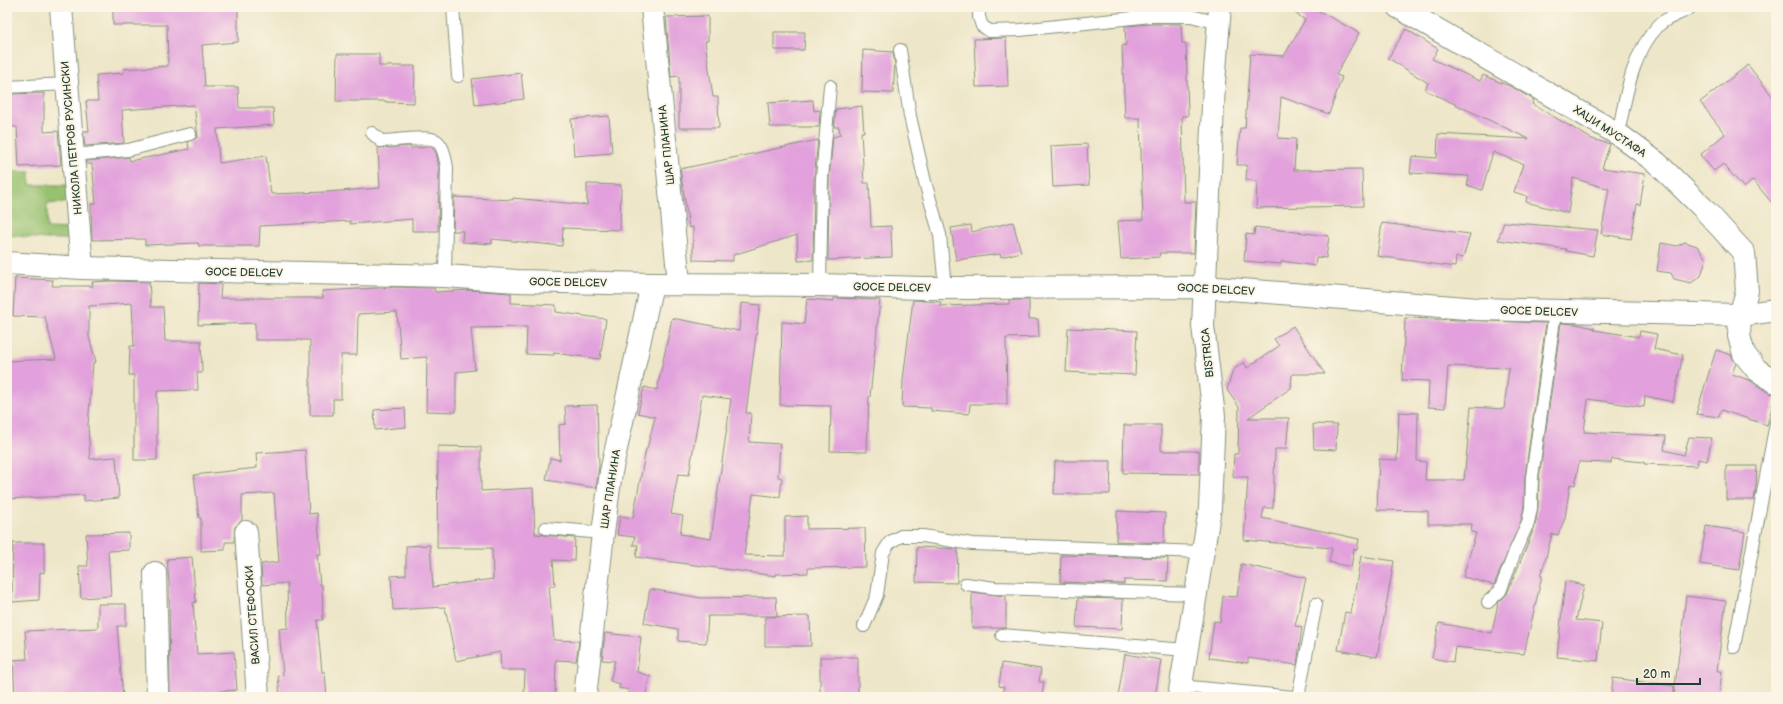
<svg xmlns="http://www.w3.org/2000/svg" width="1783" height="704" font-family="'Balsamiq Sans',sans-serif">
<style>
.green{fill:#97c16e;stroke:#5b7f51}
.building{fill:#e2a1dc;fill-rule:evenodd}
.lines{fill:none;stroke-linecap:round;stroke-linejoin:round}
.service-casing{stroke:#86927e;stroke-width:14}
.minor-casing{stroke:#86927e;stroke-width:24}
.service{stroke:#fff;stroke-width:12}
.minor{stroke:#fff;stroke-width:22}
.labels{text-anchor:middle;stroke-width:4;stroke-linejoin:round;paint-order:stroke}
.street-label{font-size:11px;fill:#1f3d34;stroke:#fcf5e5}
</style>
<rect width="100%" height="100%" fill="#fcf5e5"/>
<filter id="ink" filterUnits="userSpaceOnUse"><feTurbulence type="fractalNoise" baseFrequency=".025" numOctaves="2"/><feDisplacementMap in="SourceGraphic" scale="8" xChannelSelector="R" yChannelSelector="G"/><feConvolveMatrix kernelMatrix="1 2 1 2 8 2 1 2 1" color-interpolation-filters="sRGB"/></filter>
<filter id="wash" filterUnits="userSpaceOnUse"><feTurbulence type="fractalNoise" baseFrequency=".012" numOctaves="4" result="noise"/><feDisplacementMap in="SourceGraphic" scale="16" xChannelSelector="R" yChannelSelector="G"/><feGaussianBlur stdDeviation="0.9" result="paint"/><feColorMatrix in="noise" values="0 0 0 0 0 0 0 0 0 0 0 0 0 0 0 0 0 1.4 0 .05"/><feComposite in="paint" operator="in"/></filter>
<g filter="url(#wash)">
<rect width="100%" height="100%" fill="#ede6c8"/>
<path class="green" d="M 7,172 L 30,172 L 30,185 L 69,185 L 69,202 L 47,204 L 47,228 L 74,229 L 73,239 L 46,239 L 7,235 Z"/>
<g id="blocks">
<path class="building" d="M 113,7 L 238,7 L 238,42 L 202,45 L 205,87 L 238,87 L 239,108 L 273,108 L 274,125 L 217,129 L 219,163 L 266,156 L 271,194 L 327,192 L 380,188 L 378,148 L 410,146 L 410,148 L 431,147 L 436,152 L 439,168 L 438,231 L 412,231 L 412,219 L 350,224 L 350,221 L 260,226 L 259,246 L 199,246 L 198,243 L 145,245 L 145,239 L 92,240 L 91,204 L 96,204 L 92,164 L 86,164 L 86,161 L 129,157 L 130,161 L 189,149 L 188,142 L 198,137 L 194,105 L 122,110 L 124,143 L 85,146 L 83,131 L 89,131 L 86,101 L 98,101 L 96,75 L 124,73 L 123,69 L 168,66 L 167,25 L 113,25 Z
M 1286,7 L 1312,7 L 1359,33 L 1336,75 L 1342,77 L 1329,114 L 1281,97 L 1278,138 L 1296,139 L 1294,170 L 1362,169 L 1363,206 L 1256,208 L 1257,181 L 1246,180 L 1247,165 L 1237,165 L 1240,128 L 1245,128 L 1250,54 L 1284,56 L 1305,20 Z
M 708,16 L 708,41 L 705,41 L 713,97 L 718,97 L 719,128 L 679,128 L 679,76 L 671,77 L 666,17 Z
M 1151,24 L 1181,24 L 1182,43 L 1186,43 L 1188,116 L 1182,116 L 1184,202 L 1196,202 L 1194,253 L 1159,253 L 1160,257 L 1121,259 L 1118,221 L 1143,220 L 1140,118 L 1125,118 L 1122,46 L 1126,45 L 1125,26 Z
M 1406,29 L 1438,49 L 1432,59 L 1480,81 L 1483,75 L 1514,88 L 1534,100 L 1532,104 L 1592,139 L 1610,144 L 1602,168 L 1645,174 L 1640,205 L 1637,204 L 1631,239 L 1601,234 L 1609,189 L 1573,178 L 1568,213 L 1526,202 L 1527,196 L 1514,192 L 1523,164 L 1493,152 L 1482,190 L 1467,185 L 1469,176 L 1410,173 L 1412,156 L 1437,158 L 1438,134 L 1529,139 L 1425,90 L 1428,83 L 1388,58 Z
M 774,32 L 805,32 L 804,50 L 774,50 Z
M 1006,38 L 1008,86 L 976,87 L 974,39 Z
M 863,50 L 893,52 L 895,64 L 893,93 L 862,92 Z
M 337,54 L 379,54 L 379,66 L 415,66 L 414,103 L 386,102 L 386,101 L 336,101 Z
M 1748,65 L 1776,101 L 1776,208 L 1753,180 L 1744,188 L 1723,164 L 1714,171 L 1700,155 L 1725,134 L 1700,102 Z
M 521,73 L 524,99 L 475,105 L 472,79 Z
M 44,93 L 44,132 L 58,131 L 61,165 L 19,167 L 17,127 L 7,127 L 8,94 Z
M 813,100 L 814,111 L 820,110 L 819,127 L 770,127 L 768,103 Z
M 862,106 L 864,132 L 861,132 L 864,183 L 869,183 L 871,227 L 891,226 L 892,257 L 830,260 L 828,260 L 829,179 L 833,137 L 840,135 L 839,127 L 834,127 L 836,109 Z
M 609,116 L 612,153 L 574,156 L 571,119 Z
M 818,140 L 814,179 L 813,260 L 798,261 L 797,235 L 733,255 L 733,261 L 693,260 L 693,227 L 689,228 L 680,169 Z
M 1087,144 L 1089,185 L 1053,187 L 1051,146 Z
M 587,184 L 621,185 L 620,230 L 563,228 L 562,246 L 492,239 L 492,244 L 462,242 L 463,231 L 453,231 L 454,197 L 513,200 L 513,198 L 587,205 Z
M 1013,222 L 1021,252 L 1001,257 L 1000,254 L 956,260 L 951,228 L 971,225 L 972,232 Z
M 1504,222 L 1598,230 L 1593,256 L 1566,251 L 1566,249 L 1498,240 Z
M 1382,223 L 1470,234 L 1463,258 L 1456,257 L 1455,267 L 1377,256 Z
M 1255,227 L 1329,236 L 1326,258 L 1316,257 L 1315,266 L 1282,261 L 1281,264 L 1244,261 L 1246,234 L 1254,235 Z
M 1685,242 L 1697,246 L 1706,259 L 1701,276 L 1691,283 L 1674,279 L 1671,273 L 1657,271 L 1661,243 L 1677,246 Z
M 15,278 L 53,280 L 52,286 L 93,286 L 92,282 L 110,281 L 149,282 L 151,307 L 163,307 L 165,341 L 201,341 L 202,373 L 197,373 L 198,390 L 157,391 L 157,460 L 134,460 L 134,375 L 129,375 L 130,346 L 134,346 L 132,303 L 89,306 L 89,337 L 96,362 L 93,363 L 88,425 L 90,459 L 116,457 L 119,498 L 84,501 L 84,495 L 8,499 L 7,361 L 56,359 L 45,317 L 13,316 Z
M 199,283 L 221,284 L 220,298 L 323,298 L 322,291 L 395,287 L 434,288 L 435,292 L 470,290 L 511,293 L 511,303 L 556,305 L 556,312 L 606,319 L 600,359 L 554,353 L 554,355 L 526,354 L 527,327 L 471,328 L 475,370 L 456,372 L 456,412 L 426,411 L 427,357 L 401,359 L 397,312 L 358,314 L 357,355 L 341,355 L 341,399 L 333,399 L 333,415 L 310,415 L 310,340 L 255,340 L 255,323 L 198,325 Z
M 834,298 L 880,300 L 870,397 L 869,397 L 867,452 L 830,451 L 831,406 L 780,405 L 782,322 L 804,324 L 807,299 L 834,301 Z
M 913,300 L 941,302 L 940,306 L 1009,304 L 1009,300 L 1029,300 L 1029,319 L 1038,319 L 1039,337 L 1006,338 L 1007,404 L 970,404 L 969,414 L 931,411 L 931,408 L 902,407 L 903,380 Z
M 741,303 L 760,305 L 746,413 L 751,413 L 749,442 L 780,444 L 778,477 L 782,478 L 780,497 L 753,494 L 744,555 L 785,556 L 785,517 L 807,516 L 807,529 L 865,528 L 866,567 L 808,568 L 808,573 L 776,574 L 776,576 L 636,557 L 638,545 L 633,545 L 635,537 L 617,535 L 620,516 L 633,518 L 646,449 L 647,449 L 655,417 L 638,413 L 644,387 L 657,390 L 672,318 L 739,331 ZM 702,395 L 731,399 L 711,539 L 680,534 L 683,516 L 671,514 L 678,474 L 689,475 Z
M 1405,318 L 1546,323 L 1525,476 L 1524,507 L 1521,521 L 1494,585 L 1463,577 L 1476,533 L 1471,532 L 1472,524 L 1428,524 L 1428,511 L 1377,510 L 1379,459 L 1397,460 L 1399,412 L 1418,413 L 1417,461 L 1426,462 L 1425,480 L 1464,480 L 1471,407 L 1504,409 L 1509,368 L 1448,366 L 1445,408 L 1428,407 L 1429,381 L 1402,380 Z
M 1561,323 L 1576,324 L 1594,328 L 1594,330 L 1639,337 L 1640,331 L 1657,334 L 1654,349 L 1683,355 L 1673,402 L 1645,396 L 1644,407 L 1588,399 L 1584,432 L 1666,436 L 1664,450 L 1684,455 L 1689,437 L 1712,438 L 1707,461 L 1698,459 L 1697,466 L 1644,464 L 1644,462 L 1612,459 L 1611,463 L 1579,462 L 1575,485 L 1570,484 L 1565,518 L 1558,535 L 1552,534 L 1544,565 L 1540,575 L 1542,576 L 1524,654 L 1455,647 L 1453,662 L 1432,658 L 1439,623 L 1492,633 L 1498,603 L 1507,594 L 1535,526 L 1538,508 L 1539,478 Z
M 1293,326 L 1325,374 L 1292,374 L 1291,388 L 1248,418 L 1289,418 L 1286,449 L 1275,449 L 1273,508 L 1264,508 L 1262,518 L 1359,539 L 1357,550 L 1354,549 L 1351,567 L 1329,562 L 1332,548 L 1244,540 L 1248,477 L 1233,477 L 1234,454 L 1238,454 L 1239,407 L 1227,390 L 1233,370 L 1244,362 L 1247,368 L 1279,346 L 1274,339 Z
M 1068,328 L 1137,331 L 1135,375 L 1066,372 Z
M 1716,350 L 1731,355 L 1736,363 L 1732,374 L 1749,380 L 1769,393 L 1776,394 L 1767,425 L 1721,410 L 1719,417 L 1696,414 Z
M 597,405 L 599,466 L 596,488 L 546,480 L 550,458 L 560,460 L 559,425 L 566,424 L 565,406 Z
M 405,408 L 406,427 L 375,430 L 374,410 Z
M 1313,424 L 1337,425 L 1336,450 L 1314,449 Z
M 1124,425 L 1161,425 L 1161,451 L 1199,451 L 1199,474 L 1123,473 Z
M 438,446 L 481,447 L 481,491 L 533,488 L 535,534 L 575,538 L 574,561 L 553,560 L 555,586 L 549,586 L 554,640 L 579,641 L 576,661 L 556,660 L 555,696 L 524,696 L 525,670 L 501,670 L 500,652 L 456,661 L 445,607 L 393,610 L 391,576 L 406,575 L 406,546 L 430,545 L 433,587 L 493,579 L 492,548 L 437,548 Z
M 305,450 L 309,514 L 317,513 L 321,554 L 317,554 L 320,585 L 322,585 L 323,620 L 317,620 L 322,672 L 325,672 L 327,697 L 280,697 L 278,676 L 283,675 L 279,629 L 288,628 L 287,583 L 262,585 L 261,564 L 279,562 L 274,493 L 242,495 L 242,520 L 235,527 L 234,542 L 225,542 L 225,550 L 201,551 L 201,518 L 199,518 L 194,475 L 257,468 L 256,453 Z
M 1055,461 L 1111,461 L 1110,494 L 1054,494 Z
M 1726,466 L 1757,466 L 1756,487 L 1754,500 L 1726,500 Z
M 1117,511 L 1165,513 L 1164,543 L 1116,541 Z
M 1706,526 L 1745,532 L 1739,570 L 1700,564 Z
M 129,533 L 129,550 L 108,551 L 111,596 L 81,598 L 79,566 L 88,566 L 86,534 Z
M 13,543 L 44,543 L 44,573 L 40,572 L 39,600 L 12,602 Z
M 917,547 L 958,549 L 957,583 L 916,582 Z
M 1061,555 L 1168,558 L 1167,581 L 1124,580 L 1124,584 L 1060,582 Z
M 1361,556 L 1394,561 L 1377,657 L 1338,650 L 1345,612 L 1351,613 Z
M 192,557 L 196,602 L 193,603 L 197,654 L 234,652 L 237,690 L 170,695 L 169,583 L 167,559 Z
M 1241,564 L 1306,578 L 1295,626 L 1302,627 L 1297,665 L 1248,658 L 1248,663 L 1209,658 L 1214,621 L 1220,622 L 1223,596 L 1237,597 Z
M 1565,581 L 1584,585 L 1576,620 L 1602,623 L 1598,661 L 1557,657 Z
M 650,589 L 701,598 L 776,597 L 777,616 L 708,616 L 706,643 L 678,641 L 678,629 L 644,623 Z
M 972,592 L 1006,596 L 1006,628 L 972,628 Z
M 1686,596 L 1726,601 L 1717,671 L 1722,671 L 1719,697 L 1611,697 L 1613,678 L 1674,686 L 1674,694 Z
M 1078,598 L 1123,599 L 1122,629 L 1076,627 Z
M 98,604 L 126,604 L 126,626 L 117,626 L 123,697 L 15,697 L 13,660 L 27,659 L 25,631 L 98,628 Z
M 810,616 L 811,646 L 765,646 L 765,617 Z
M 605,633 L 641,637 L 637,672 L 650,676 L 645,697 L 628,693 L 629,690 L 619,688 L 620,684 L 610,681 L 615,661 L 602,660 Z
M 1125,654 L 1161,660 L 1155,697 L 1118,697 Z
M 820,657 L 858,657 L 858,697 L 820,697 Z
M 1002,663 L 1041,669 L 1039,682 L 1044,682 L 1042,697 L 1003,697 L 1004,687 L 999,686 Z"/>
</g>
</g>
<g filter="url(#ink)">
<use href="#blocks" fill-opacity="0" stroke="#86927e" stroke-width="1"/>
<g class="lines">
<defs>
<path id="service" d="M 453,7 L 458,76
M 979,7 L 979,17 L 982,26 L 990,31 L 1020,30 L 1151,16 L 1191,16 L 1219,23
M 900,50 L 910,116 L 925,182 L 940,235 L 945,288
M 7,87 L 67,84
M 372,133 L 381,141 C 393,141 429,135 437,141 C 444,147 445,158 447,167 L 445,276
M 1618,134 C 1626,97 1631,54 1659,25 C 1667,17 1682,14 1691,7
M 73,155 L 128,150 L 190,134
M 820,285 L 822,179 L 830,86
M 546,528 L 603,533
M 966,584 L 995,588 L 1195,594
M 1488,602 L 1500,591 L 1516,549 L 1528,523 L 1531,508 L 1532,477 L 1555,312
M 864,626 L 877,595 L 883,553 L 890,542 L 901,536 L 923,536 L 972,544 L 1202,552
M 1002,635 L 1186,650
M 1734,647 L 1776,423
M 1180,686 L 1294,697
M 1298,697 L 1316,604"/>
<path id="minor" d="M 61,7 L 82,268
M 652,7 L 679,283
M 1398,7 L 1618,134 L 1657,163 L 1702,207 L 1744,253 L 1747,291 L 1740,315 L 1739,336 L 1744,354 L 1757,370 L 1776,382
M 7,263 L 82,268 L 445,276 L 517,281 L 652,284 L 820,285 L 923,288 L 1205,287 L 1478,309 L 1740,315 L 1776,310
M 246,532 L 258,697
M 155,573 L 158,697
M 585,697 L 603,533 L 611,472 L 652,284
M 1179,697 L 1210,508 L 1214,416 L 1203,326 L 1214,83 L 1220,7"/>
</defs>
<use href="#service" class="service-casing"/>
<use href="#minor" class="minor-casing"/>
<use href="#service" class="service"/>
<use href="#minor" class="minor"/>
</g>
</g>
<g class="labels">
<g class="street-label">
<text transform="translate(1610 131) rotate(33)" y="4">ХАЏИ МУСТАФА</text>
<text transform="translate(71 138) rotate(-95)" y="4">НИКОЛА ПЕТРОВ РУСИНСКИ</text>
<text transform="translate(666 145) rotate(-96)" y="4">ШАР ПЛАНИНА</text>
<text transform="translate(244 272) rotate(1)" y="4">GOCE DELCEV</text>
<text transform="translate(568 282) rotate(1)" y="4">GOCE DELCEV</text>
<text transform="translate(892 287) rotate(1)" y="4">GOCE DELCEV</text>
<text transform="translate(1216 289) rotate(3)" y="4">GOCE DELCEV</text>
<text transform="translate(1539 311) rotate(2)" y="4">GOCE DELCEV</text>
<text transform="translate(1207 353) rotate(-96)" y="4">BISTRICA</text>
<text transform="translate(610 489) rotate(-81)" y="4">ШАР ПЛАНИНА</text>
<text transform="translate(252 615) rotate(-94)" y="4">ВАСИЛ СТЕФОСКИ</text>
</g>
</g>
<rect width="1783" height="704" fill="none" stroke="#fcf5e5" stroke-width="24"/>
<path d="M1637 678v6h63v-6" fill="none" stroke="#1f3d34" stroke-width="2"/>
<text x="1643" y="678" font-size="12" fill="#1f3d34" stroke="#fcf5e5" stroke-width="3" paint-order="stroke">20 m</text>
</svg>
